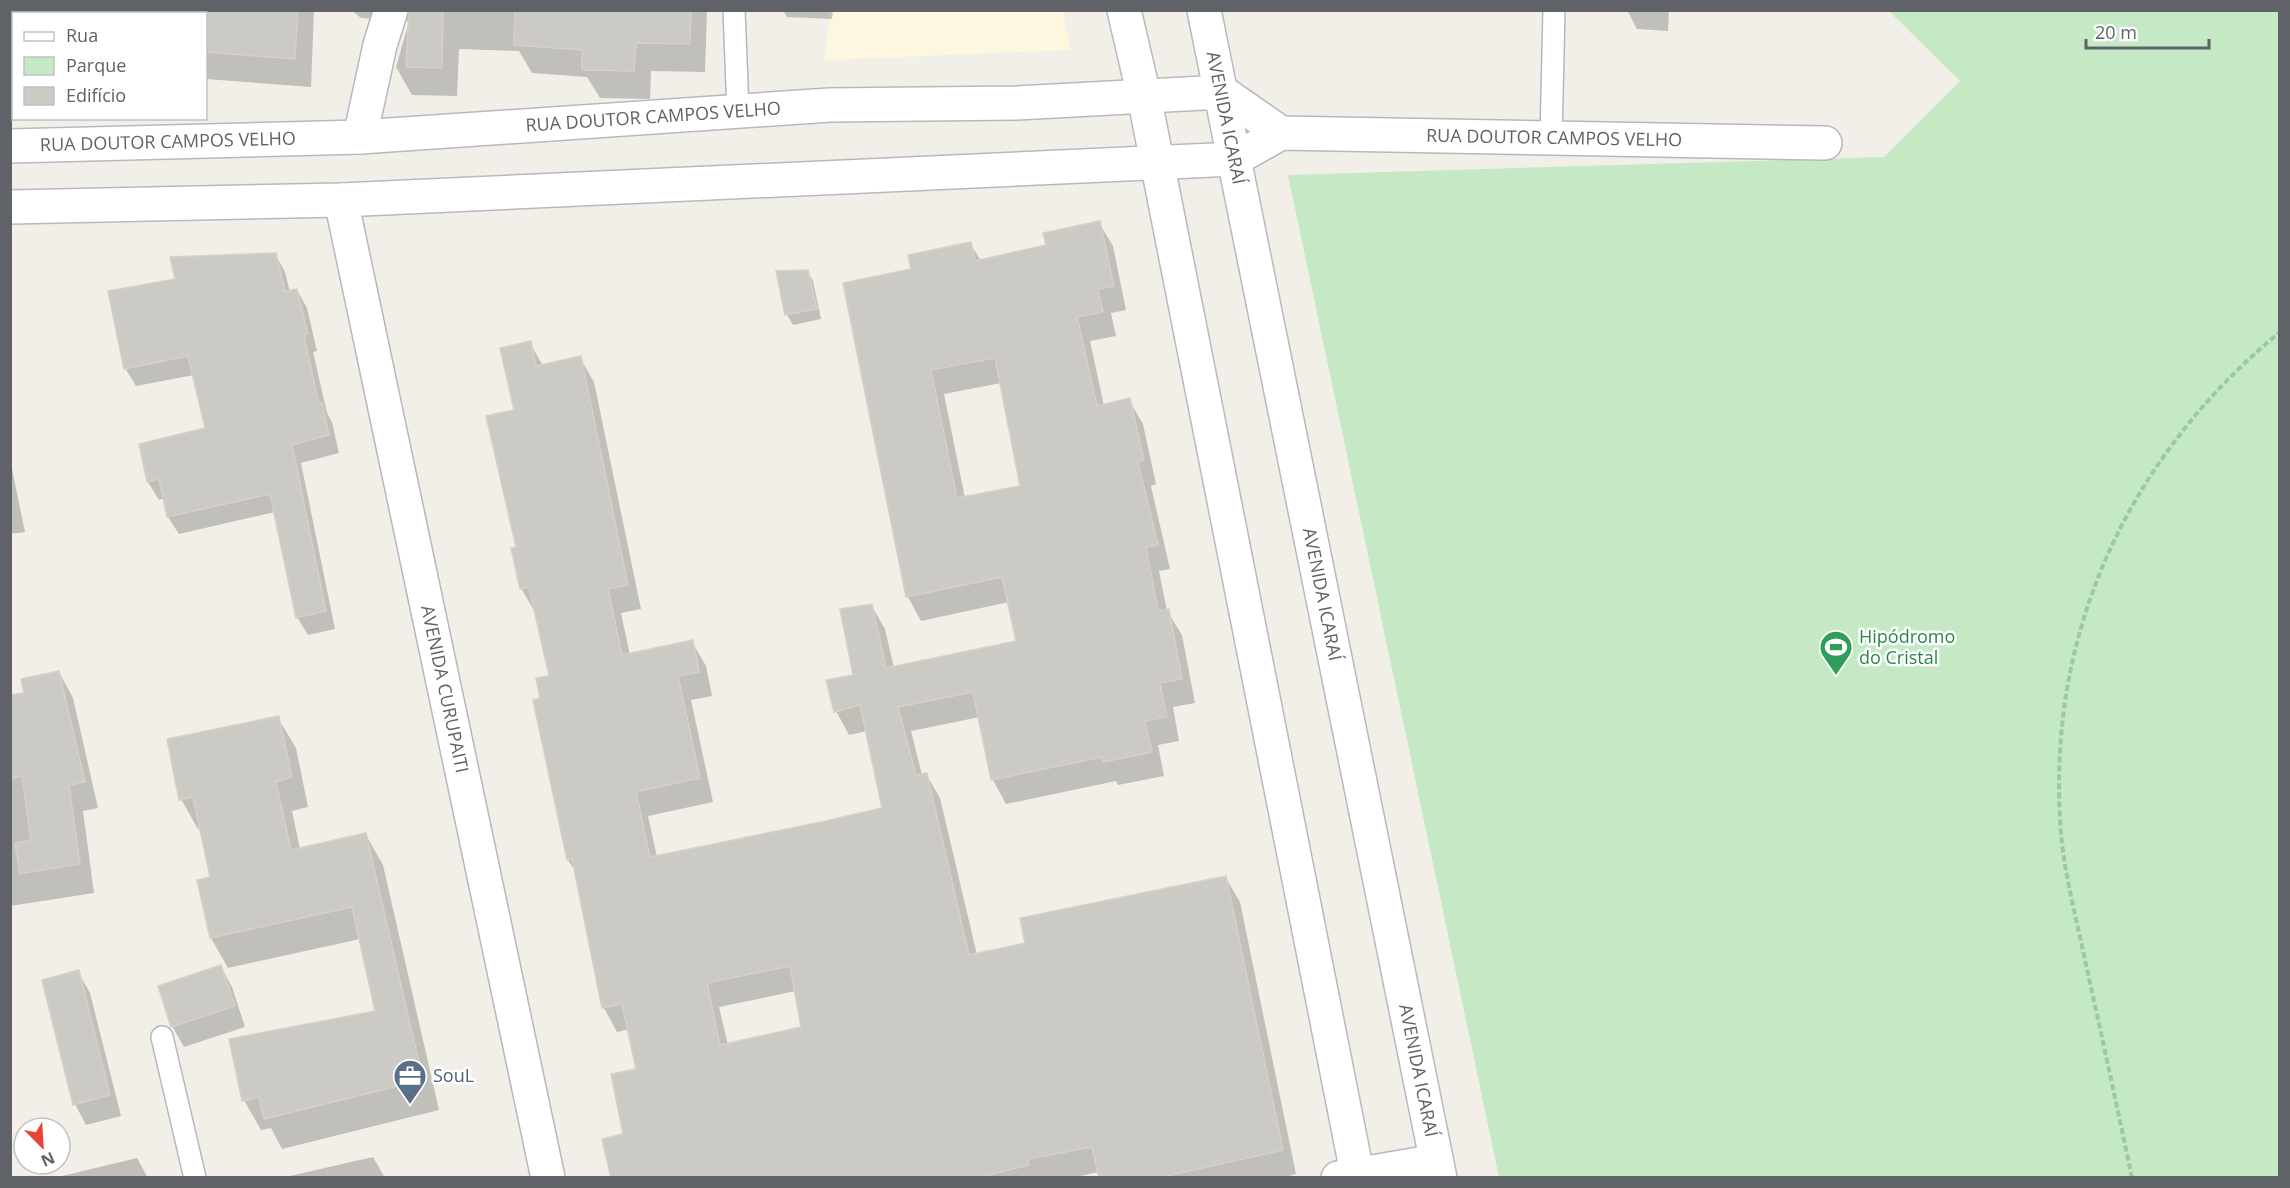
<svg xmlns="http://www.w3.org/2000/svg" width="2290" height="1188" font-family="'Open Sans',sans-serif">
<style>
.commercial{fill:#fef7e0}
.green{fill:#c5e8c5}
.shadow{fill:#0003;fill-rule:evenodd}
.building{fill:#cccac5;stroke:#d6d1c6;stroke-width:1.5;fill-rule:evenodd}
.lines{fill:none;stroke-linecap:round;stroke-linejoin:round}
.lane-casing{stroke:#b5b8bc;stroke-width:24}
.street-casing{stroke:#b5b8bc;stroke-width:36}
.secondary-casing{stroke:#b6babf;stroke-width:36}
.path{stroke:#9cc7a9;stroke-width:4;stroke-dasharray:6 3;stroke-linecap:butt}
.lane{stroke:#fff;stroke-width:21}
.street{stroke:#fff;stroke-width:33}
.secondary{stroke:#fff;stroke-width:33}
.labels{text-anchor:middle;stroke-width:5;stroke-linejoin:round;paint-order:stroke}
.street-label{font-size:18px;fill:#5f6368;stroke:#fff}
.leisure-label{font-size:18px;fill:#27864d;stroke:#fff;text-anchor:start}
.service-label{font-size:18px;fill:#4e5e75;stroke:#fff;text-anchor:start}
</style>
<rect width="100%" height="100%" fill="#f1efe8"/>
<path class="commercial" d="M 830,10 L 1063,11 L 1070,50 L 825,60 Z"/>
<path class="green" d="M 1889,11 L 2279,11 L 2279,1177 L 1499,1177 L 1288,175 L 1884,157 L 1960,81 Z"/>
<path class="shadow" d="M 10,10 L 314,10 L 311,87 L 206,79 L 206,14 L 14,14 L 14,68 L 10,68 Z
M 351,10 L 707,10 L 705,72 L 651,71 L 650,99 L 600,98 L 587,77 L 532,73 L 519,51 L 459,49 L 457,96 L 412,95 L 396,67 L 409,21 L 361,18 Z
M 783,10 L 833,10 L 832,19 L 787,17 Z
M 1627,10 L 1669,10 L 1668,31 L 1637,29 Z
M 1099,223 L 1113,246 L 1126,310 L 1111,313 L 1116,336 L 1090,341 L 1104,406 L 1129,400 L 1143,424 L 1156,484 L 1151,486 L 1170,569 L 1159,571 L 1167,611 L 1182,635 L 1195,703 L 1173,707 L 1179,741 L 1158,745 L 1164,776 L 1118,785 L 1116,781 L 1006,804 L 993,780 L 980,717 L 911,731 L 922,775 L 926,774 L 940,798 L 977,955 L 1027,944 L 1226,878 L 1240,902 L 1296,1174 L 1281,1178 L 1100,1178 L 1099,1172 L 1070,1178 L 612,1178 L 625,1135 L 638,1070 L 629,1029 L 617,1032 L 604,1008 L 576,873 L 568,860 L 535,701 L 542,699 L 551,677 L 535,612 L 521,588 L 518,548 L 516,411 L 530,343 L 543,366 L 580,358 L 594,382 L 641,609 L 621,613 L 630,655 L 692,642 L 706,666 L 712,696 L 691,700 L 713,802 L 648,816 L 657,857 L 883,809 L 867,731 L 849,735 L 836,711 L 855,676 L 871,605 L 885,629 L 894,668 L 1018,642 L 1009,602 L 921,621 L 908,597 L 845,284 L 913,270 L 970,243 L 981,261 L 1048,246 ZM 1001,383 L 1022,488 L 965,498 L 944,394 ZM 796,991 L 803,1028 L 728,1045 L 719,1007 Z
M 275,254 L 285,272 L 290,292 L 297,290 L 307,308 L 317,351 L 313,352 L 327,413 L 332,422 L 339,453 L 301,463 L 335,629 L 308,635 L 297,617 L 275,512 L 179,534 L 168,517 L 164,498 L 159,500 L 148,482 L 141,445 L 207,429 L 194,375 L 136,386 L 125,368 L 177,280 Z
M 807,271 L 813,281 L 821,319 L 793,325 L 787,315 L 778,273 Z
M 10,459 L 25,532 L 10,534 Z
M 59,672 L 73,698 L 98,808 L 83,811 L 94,893 L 10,906 L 10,697 L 26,694 Z
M 278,718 L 296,748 L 308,807 L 292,811 L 300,849 L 366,835 L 383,865 L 439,1110 L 282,1149 L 271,1128 L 261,1130 L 244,1100 L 377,1012 L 360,939 L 228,968 L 211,938 L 199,881 L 212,879 L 201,828 L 198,829 L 181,799 Z
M 221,967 L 232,987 L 245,1027 L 184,1047 L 172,1026 Z
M 78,972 L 90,993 L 121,1116 L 86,1125 L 75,1104 Z
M 373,1157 L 385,1178 L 281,1178 Z
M 137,1158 L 148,1178 L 54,1178 Z"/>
<path class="building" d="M 206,10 L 298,10 L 295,59 L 206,52 Z
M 409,10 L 443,10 L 442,68 L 406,67 Z
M 515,10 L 691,10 L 690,44 L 636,43 L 634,71 L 582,70 L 582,50 L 514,45 Z
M 1100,221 L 1114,286 L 1098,289 L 1103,312 L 1077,317 L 1097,406 L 1130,398 L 1144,460 L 1138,462 L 1158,545 L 1146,547 L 1158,611 L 1169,609 L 1182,679 L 1160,683 L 1167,717 L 1145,721 L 1152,752 L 1103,762 L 1102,757 L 991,780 L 973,692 L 898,707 L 916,775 L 927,773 L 969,955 L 1025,943 L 1020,918 L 1226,876 L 1283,1150 L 1157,1178 L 1099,1178 L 1092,1147 L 1028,1159 L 1029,1165 L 976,1178 L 611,1178 L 602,1139 L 623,1134 L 611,1074 L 636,1069 L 622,1004 L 602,1008 L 572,859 L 567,860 L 533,700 L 540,698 L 536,678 L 549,676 L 529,587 L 520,589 L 511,548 L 516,547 L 486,416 L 514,410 L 500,348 L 531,341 L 536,366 L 581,356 L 628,585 L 608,589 L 622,655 L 693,640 L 699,672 L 678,676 L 700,778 L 636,792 L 650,857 L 821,822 L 882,808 L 860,705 L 834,712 L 826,680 L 853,675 L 840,609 L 872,604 L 886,668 L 1016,641 L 1002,577 L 906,597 L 843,283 L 911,269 L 908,255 L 971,242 L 975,261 L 1046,245 L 1043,233 ZM 995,358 L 1020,486 L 957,498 L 931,370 ZM 790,966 L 801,1027 L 720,1045 L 707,983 Z
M 276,253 L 285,291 L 297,289 L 308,334 L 304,335 L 319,404 L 322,403 L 329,435 L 292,445 L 326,611 L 296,618 L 270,494 L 167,517 L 159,479 L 147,482 L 139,444 L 205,428 L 188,356 L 124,369 L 108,291 L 175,279 L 170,257 Z
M 808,270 L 817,309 L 785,315 L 776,271 Z
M 59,671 L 85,782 L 69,785 L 80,864 L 20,874 L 15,843 L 31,840 L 22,776 L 10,779 L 10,695 L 24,693 L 21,679 Z
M 279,716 L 292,777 L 276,782 L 291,850 L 366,833 L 423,1080 L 264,1119 L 259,1097 L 242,1101 L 229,1039 L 375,1011 L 352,907 L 210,938 L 197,880 L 210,877 L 193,797 L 179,800 L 167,739 Z
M 221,965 L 235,1006 L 171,1027 L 158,986 Z
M 79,970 L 110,1095 L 73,1105 L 42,980 Z"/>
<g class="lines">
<defs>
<path id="lane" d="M 734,10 L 738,111
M 1551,138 L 1554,10
M 162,1037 L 195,1178"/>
<g id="street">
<path d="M 1222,92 L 1281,133"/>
<path d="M 360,137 L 380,45 L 391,10"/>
<path id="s1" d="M 1235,159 L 1281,133 L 1825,143"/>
<path id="s2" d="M 341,200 L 548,1178"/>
<path d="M 1338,1178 L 1436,1161"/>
</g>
<g id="secondary">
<path d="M 1124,10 L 1144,96 L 1358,1178"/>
<path id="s3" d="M 1204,10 L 1440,1178"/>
<path id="s4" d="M 10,146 L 360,137 L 830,105 L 1017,103 L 1222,92"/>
<path d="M 10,207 L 341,200 L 1235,159"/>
</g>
</defs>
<use href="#lane" class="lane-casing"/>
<use href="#street" class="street-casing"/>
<use href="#secondary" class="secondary-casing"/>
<path class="path" d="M 2132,1178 C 2117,1107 2102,1036 2086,965 C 2077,921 2065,878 2061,833 C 2045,635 2128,457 2280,332"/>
<use href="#lane" class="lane"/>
<use href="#street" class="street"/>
<use href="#secondary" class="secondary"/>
</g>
<defs>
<symbol id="stadium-pin" viewBox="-11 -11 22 30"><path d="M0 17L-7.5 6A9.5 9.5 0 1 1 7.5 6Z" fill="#2e9e5b" stroke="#fff"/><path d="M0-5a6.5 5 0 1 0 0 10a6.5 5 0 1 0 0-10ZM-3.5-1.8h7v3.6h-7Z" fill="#fff"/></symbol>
<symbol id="office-pin" viewBox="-11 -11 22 30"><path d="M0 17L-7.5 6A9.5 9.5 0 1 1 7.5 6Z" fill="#5c6f8a" stroke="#fff"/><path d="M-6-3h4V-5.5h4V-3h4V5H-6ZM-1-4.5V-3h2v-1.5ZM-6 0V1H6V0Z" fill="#fff"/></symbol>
</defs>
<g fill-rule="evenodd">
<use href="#stadium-pin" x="1817" y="628" width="38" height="52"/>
<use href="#office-pin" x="391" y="1057" width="38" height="52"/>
</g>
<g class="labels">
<g class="street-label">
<text dy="6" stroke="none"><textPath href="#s4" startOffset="644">RUA DOUTOR CAMPOS VELHO</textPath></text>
<text dy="6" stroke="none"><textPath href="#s3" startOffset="110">AVENIDA ICARAÍ</textPath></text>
<text dy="6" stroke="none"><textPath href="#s1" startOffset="326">RUA DOUTOR CAMPOS VELHO</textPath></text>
<text dy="6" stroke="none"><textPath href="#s4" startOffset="158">RUA DOUTOR CAMPOS VELHO</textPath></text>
<text dy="6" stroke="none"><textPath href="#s3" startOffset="596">AVENIDA ICARAÍ</textPath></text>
<text dy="6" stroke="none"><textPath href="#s2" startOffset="500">AVENIDA CURUPAITI</textPath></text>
<text dy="6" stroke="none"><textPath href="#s3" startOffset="1082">AVENIDA ICARAÍ</textPath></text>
</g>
<g class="leisure-label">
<text x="1859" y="643">Hipódromo<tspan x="1859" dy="21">do Cristal</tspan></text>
</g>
<g class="service-label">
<text x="433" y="1082">SouL</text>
</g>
</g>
<rect width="2290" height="1188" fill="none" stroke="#5f6368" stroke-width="24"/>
<rect x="12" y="12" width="195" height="108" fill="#ffffff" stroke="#bfc1c3" stroke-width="1.5"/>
<rect x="24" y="32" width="30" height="9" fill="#ffffff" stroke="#bfc1c3" stroke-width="1.5"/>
<text x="66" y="42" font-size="18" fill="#5f6368">Rua</text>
<rect x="24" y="57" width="30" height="18" fill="#c5e8c5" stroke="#bfc1c3" stroke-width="1.5"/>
<text x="66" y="72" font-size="18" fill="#5f6368">Parque</text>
<rect x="24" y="87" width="30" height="18" fill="#cccac5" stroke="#bfc1c3" stroke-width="1.5"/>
<text x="66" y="102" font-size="18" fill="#5f6368">Edifício</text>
<g transform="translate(42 1146) rotate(156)"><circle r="28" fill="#ffffff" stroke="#bfc1c3" stroke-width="1.5"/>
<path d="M0-4.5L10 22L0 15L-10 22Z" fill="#ea4335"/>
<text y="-9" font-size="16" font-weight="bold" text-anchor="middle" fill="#5f6368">N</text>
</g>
<path d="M2086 39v9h123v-9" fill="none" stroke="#5f6368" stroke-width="3"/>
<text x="2095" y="39" font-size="18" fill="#5f6368" stroke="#ffffff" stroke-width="4.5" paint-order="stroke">20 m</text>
</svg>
